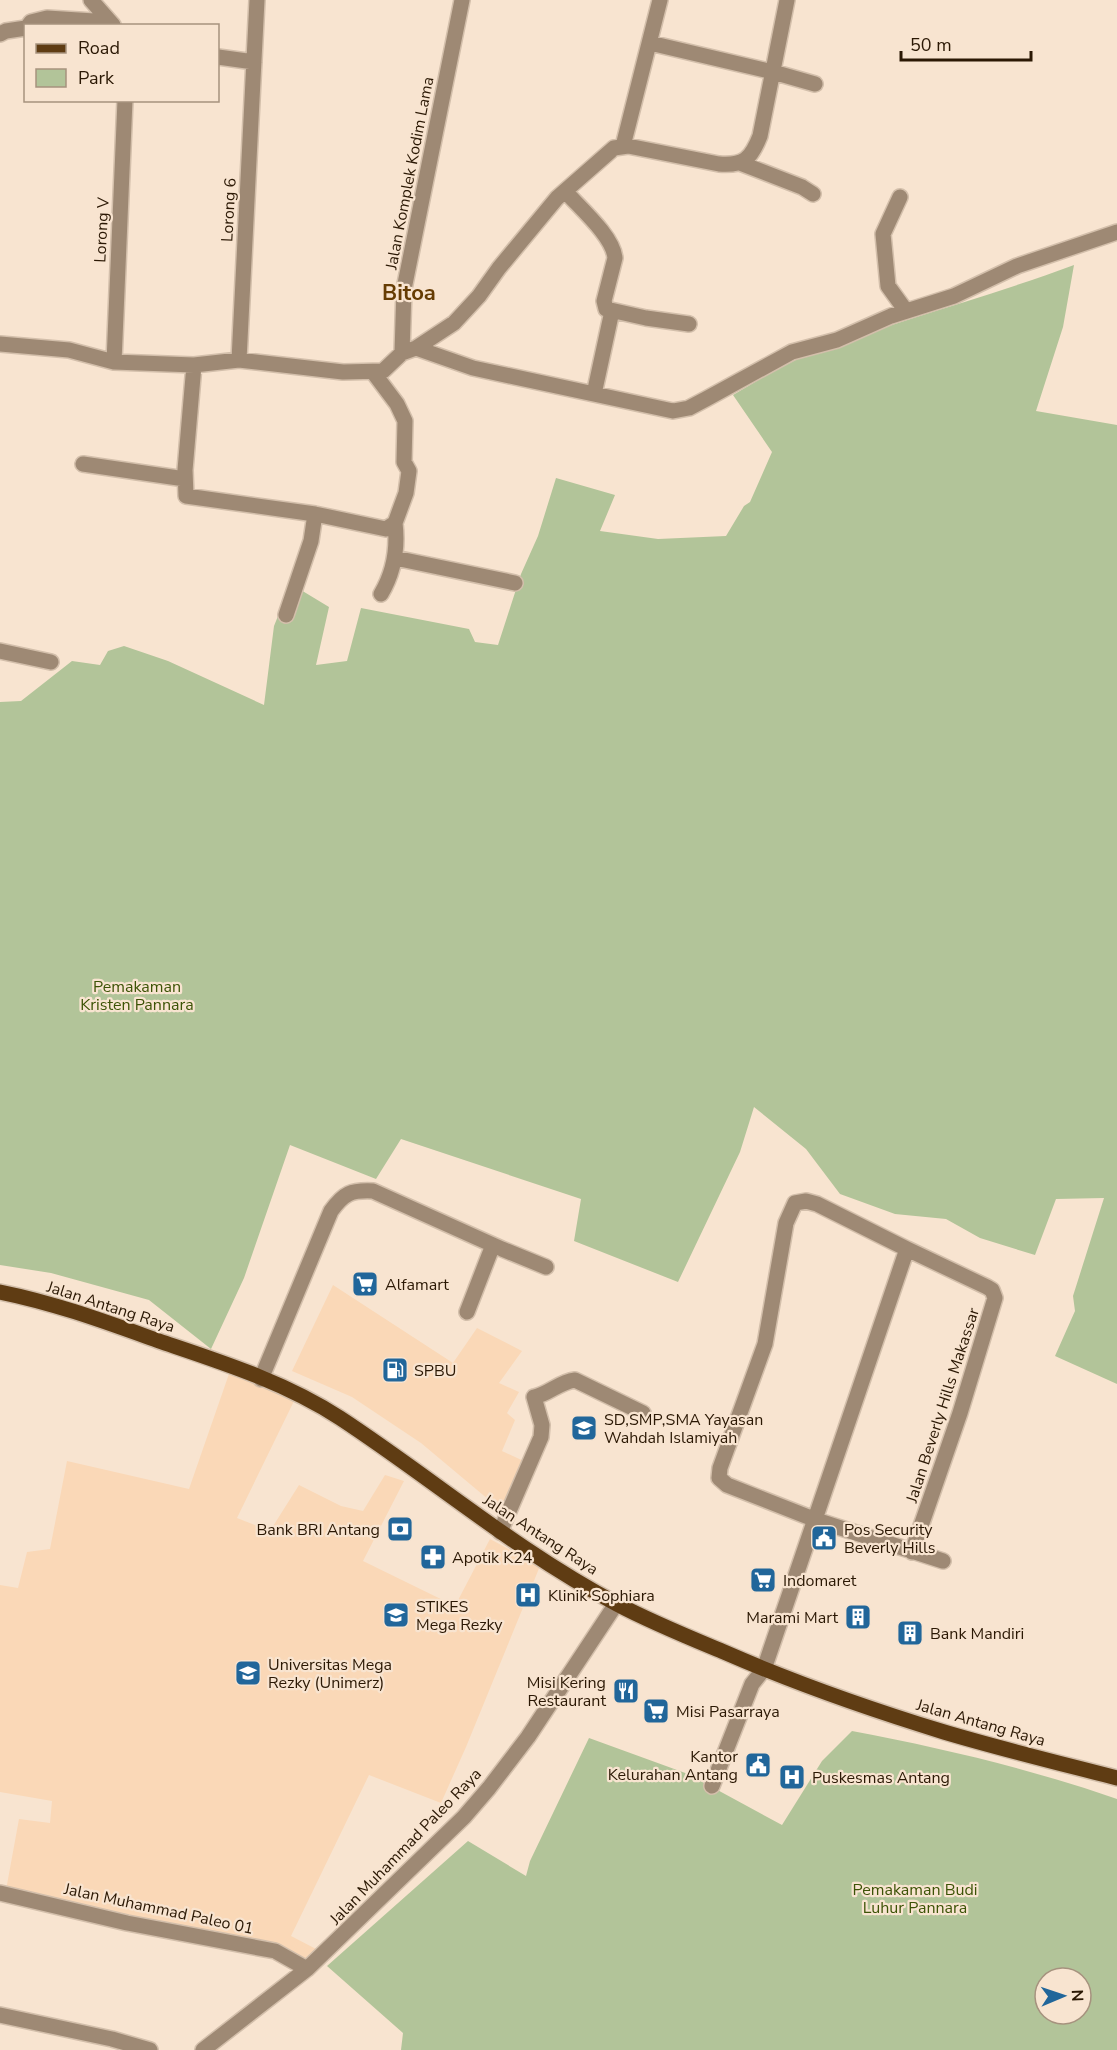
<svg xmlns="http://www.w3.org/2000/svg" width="1117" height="2050" font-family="'Nunito Sans',sans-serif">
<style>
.built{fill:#fad8b7}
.green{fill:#b2c499;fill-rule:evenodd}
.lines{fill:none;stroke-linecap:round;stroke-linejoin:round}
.street-casing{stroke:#d3bfab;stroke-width:18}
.primary-casing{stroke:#d3bfab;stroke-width:18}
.street{stroke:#9e8974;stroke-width:15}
.primary{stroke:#5f3c13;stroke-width:15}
.labels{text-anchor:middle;stroke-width:4.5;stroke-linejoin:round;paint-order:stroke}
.street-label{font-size:16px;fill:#2b1804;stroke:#f8e4d0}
.park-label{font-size:16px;fill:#3c5306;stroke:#f8e4d0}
.poi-label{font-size:16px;fill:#2b1804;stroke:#f8e4d0;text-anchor:start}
.district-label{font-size:22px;font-weight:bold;fill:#663c03;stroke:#f8e4d0}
</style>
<rect width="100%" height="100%" fill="#f8e4d0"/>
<path class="built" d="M 333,1285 L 453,1363 L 477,1328 L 522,1351 L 499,1383 L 519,1392 L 507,1413 L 515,1420 L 502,1451 L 528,1463 L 507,1503 L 501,1510 L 421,1443 L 352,1397 L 292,1371 Z
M 230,1371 L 295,1399 L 237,1518 L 270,1531 L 299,1485 L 341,1506 L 363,1511 L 385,1475 L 404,1481 L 363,1561 L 455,1606 L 490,1539 L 540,1566 L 466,1747 L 441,1803 L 369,1775 L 291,1936 L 318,1950 L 304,1966 L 146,1929 L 4,1901 L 19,1819 L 50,1823 L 52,1801 L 0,1792 L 0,1585 L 18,1588 L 27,1552 L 50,1549 L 67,1461 L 189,1489 Z"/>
<path class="green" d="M 1074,265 L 1063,327 L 1036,411 L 1117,425 L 1117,1384 L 1055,1356 L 1075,1311 L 1073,1296 L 1104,1198 L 1056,1199 L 1035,1255 L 980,1238 L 946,1219 L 895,1214 L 840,1194 L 806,1149 L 754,1107 L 740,1152 L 678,1282 L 574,1241 L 581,1199 L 401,1139 L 376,1179 L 290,1145 L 244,1278 L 211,1349 L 149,1300 L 51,1273 L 0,1265 L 0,702 L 21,701 L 72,661 L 100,665 L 108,651 L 124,646 L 168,661 L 264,705 L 274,626 L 291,584 L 329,607 L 316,665 L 347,661 L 361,608 L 469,629 L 475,642 L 498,645 L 521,574 L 538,536 L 556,478 L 615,495 L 600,531 L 658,539 L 726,536 L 744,506 L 750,502 L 772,452 L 733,395 C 756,382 780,366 805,356 C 893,321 986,298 1074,265 Z
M 852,1731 C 942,1748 1031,1769 1117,1799 L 1117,2050 L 401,2050 L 403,2033 L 327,1966 L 468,1841 L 526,1876 L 530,1861 L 589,1738 L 688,1774 L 782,1825 L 822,1761 ZM 1045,1978 L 1081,1978 L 1081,2014 L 1045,2014 Z"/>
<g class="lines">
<defs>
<path id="street" d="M 91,0 L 113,25
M 28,26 L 31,22 L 47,18 L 110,22
M 0,34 L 6,31 L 26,28
M 650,43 L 773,72 L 815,84
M 218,57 L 254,62
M 623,146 L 660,0
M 740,163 L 802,187 L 813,194
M 565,191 C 580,208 613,236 615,258 L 604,301 L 606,309 L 646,318 L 689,324
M 900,197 L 883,234 L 888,286 L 906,311
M 0,344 L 69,350 L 114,362 L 194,365 L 239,360 L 343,372 L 383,371 L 402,353 L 416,348 L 454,323 L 479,296 L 499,268 L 557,198 L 614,148 L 628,146 L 719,164 C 744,166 751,159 760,136 L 787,0
M 416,348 L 473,368 L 673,411 L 689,408 L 706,399 L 792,352 L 837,340 L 891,316 L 954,296 L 1017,266 L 1117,232
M 402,353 L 404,289 L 462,0
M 239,360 L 257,0
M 114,362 L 125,100
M 194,365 L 185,470 L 186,496 L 315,514 L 311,541 L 286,615
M 594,394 L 612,311
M 83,464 L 185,479
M 315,514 L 386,529 L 395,523 L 406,493 L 409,471 L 404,462 L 405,421 L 397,404 L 373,372
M 395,558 L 515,583
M 381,594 C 394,572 398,548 395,523
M 0,651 L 51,662
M 907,1249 L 987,1287 L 992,1290 L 995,1298 L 960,1413 L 912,1552
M 467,1312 L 493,1245
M 261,1379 L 331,1211 C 344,1193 351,1190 373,1191 L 502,1249 L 546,1267
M 500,1532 L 541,1437 L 542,1425 L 534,1397 C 549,1394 559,1382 575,1380 L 643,1413
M 712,1786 L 752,1684 L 764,1669 L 907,1249 L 817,1204 L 806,1201 L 795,1203 L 786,1223 L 765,1344 L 720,1468 L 719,1478 L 727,1485 L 816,1520 L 943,1561
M 0,1893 L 127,1923 L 275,1951 L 307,1969
M 0,2015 L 112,2039 L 150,2050
M 203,2050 L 307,1969 L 464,1817 L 489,1788 L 528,1737 L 616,1604"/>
<path id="primary" d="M 0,1292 C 55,1303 106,1322 159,1341 C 221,1362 285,1382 340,1418 C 433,1479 518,1552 617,1604 C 651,1622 688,1637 724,1652 C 795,1683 869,1709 944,1732 C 1001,1749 1059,1763 1117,1778"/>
</defs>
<use href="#street" class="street-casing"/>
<use href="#primary" class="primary-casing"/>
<use href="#street" class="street"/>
<use href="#primary" class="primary"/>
</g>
<defs>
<symbol id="supermarket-square" viewBox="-11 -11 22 22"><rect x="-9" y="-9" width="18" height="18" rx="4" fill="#21669a" stroke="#f8e4d0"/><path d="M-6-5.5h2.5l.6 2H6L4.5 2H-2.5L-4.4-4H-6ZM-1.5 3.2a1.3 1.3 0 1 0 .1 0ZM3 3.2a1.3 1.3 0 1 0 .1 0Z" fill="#fff"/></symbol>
<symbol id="fuel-square" viewBox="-11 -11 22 22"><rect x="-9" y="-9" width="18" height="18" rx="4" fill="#21669a" stroke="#f8e4d0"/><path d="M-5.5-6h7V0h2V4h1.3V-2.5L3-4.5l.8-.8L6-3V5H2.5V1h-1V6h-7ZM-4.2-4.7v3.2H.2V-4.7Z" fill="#fff"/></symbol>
<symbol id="school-square" viewBox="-11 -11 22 22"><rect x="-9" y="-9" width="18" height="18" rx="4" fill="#21669a" stroke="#f8e4d0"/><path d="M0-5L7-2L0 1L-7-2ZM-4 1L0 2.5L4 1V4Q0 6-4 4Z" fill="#fff"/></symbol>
<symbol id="bank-square" viewBox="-11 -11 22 22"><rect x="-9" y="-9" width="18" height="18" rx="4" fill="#21669a" stroke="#f8e4d0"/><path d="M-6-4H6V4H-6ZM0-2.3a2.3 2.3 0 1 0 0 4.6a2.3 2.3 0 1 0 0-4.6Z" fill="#fff"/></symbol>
<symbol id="civic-square" viewBox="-11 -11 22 22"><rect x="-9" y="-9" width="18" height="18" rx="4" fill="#21669a" stroke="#f8e4d0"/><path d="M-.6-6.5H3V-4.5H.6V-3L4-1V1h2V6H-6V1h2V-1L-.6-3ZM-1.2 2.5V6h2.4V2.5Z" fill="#fff"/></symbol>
<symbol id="pharmacy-square" viewBox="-11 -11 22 22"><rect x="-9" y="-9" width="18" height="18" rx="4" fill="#21669a" stroke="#f8e4d0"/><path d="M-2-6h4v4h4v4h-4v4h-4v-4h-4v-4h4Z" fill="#fff"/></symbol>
<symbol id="hospital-square" viewBox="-11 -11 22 22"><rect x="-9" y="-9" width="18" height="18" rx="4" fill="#21669a" stroke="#f8e4d0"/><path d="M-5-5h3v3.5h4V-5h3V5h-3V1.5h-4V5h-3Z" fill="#fff"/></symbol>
<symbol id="building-square" viewBox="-11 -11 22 22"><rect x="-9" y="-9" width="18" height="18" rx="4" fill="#21669a" stroke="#f8e4d0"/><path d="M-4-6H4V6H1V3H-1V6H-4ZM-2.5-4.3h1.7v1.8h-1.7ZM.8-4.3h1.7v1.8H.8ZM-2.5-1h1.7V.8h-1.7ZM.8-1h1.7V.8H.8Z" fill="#fff"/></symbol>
<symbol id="university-square" viewBox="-11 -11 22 22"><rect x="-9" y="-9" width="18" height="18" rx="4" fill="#21669a" stroke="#f8e4d0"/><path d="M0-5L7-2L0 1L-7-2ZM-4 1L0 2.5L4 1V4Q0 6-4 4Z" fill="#fff"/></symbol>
<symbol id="restaurant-square" viewBox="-11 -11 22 22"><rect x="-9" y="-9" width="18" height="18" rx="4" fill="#21669a" stroke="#f8e4d0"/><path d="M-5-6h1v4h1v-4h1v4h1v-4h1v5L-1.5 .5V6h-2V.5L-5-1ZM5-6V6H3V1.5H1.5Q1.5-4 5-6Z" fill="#fff"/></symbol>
</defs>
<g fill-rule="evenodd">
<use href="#supermarket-square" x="350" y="1269" width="30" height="30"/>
<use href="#fuel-square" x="380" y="1355" width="30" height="30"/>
<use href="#school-square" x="569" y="1413" width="30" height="30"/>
<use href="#bank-square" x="385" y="1514" width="30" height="30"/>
<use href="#civic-square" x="809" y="1523" width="30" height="30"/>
<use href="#pharmacy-square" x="418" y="1542" width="30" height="30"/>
<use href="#supermarket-square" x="748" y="1565" width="30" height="30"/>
<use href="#hospital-square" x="513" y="1580" width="30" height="30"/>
<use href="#school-square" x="381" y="1600" width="30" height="30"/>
<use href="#building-square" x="843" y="1602" width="30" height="30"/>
<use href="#building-square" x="895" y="1618" width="30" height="30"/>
<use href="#university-square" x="233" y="1658" width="30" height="30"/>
<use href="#restaurant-square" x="611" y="1676" width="30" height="30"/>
<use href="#supermarket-square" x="641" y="1696" width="30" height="30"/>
<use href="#civic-square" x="743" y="1750" width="30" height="30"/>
<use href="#hospital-square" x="777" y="1762" width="30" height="30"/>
</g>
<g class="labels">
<g class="street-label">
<text transform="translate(409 173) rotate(-79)" y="6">Jalan Komplek Kodim Lama</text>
<text transform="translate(228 210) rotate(-87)" y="6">Lorong 6</text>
<text transform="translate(101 230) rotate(-87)" y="6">Lorong V</text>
<text transform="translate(111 1306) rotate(18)" y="6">Jalan Antang Raya</text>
<text transform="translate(942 1405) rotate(-72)" y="6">Jalan Beverly Hills Makassar</text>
<text transform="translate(541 1534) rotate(33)" y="6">Jalan Antang Raya</text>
<text transform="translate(981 1722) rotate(16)" y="6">Jalan Antang Raya</text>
<text transform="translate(405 1846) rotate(-46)" y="6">Jalan Muhammad Paleo Raya</text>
<text transform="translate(159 1908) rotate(12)" y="6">Jalan Muhammad Paleo 01</text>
</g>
<g class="park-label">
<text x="137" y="992">Pemakaman<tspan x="137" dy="18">Kristen Pannara</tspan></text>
<text x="915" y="1895">Pemakaman Budi<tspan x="915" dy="18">Luhur Pannara</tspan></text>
</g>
<g class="poi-label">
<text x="385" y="1290">Alfamart</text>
<text x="414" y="1376">SPBU</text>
<text x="604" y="1425">SD,SMP,SMA Yayasan<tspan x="604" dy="18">Wahdah Islamiyah</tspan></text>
<text x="380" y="1535" text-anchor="end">Bank BRI Antang</text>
<text x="844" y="1535">Pos Security<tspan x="844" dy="18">Beverly Hills</tspan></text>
<text x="452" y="1563">Apotik K24</text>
<text x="783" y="1586">Indomaret</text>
<text x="548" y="1601">Klinik Sophiara</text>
<text x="416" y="1612">STIKES<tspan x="416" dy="18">Mega Rezky</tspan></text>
<text x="838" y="1623" text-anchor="end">Marami Mart</text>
<text x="930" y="1639">Bank Mandiri</text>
<text x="268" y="1670">Universitas Mega<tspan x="268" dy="18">Rezky (Unimerz)</tspan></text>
<text x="606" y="1688" text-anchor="end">Misi Kering<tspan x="606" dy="18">Restaurant</tspan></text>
<text x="676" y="1717">Misi Pasarraya</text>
<text x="738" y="1762" text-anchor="end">Kantor<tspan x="738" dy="18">Kelurahan Antang</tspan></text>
<text x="812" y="1783">Puskesmas Antang</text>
</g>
<g class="district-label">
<text x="409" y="300">Bitoa</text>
</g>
</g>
<rect x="24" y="24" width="195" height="78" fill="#f8e4d0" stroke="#a6927e" stroke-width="1.5"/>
<rect x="36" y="44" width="30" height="9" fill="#5f3c13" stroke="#a6927e" stroke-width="1.5"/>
<text x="78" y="54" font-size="18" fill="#2b1804">Road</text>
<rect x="36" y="69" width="30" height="18" fill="#b2c499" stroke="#a6927e" stroke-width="1.5"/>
<text x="78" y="84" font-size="18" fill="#2b1804">Park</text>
<g transform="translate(1063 1996) rotate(88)"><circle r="28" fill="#f8e4d0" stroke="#a6927e" stroke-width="1.5"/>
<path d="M0-4.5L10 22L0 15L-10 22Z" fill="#21669a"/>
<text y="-9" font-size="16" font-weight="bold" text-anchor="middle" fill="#2b1804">N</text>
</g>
<path d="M901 51v9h130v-9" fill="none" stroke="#2b1804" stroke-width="3"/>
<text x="910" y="51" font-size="18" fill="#2b1804" stroke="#f8e4d0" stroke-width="4.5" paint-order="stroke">50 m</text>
</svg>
